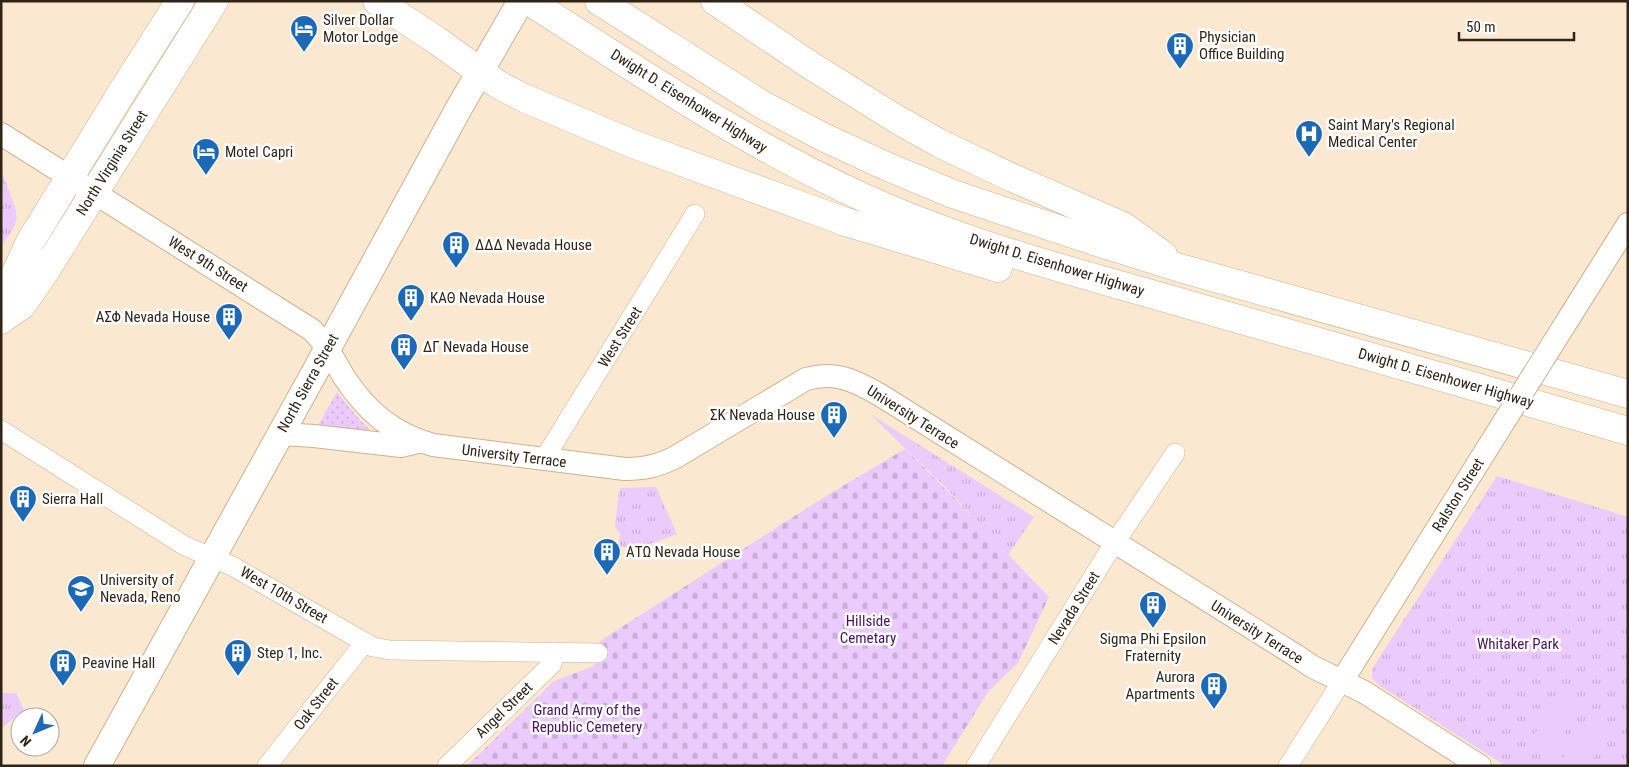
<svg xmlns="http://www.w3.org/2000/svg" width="1629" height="767" font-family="'Roboto Condensed',sans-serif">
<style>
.grass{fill:url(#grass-tufts)}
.cemetery{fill:url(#cemetery-stones)}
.garden{fill:url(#garden-dots)}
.pitch{fill:#eacbfc}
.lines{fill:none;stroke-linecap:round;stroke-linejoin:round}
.minor-casing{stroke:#d0b28c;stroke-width:20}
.tertiary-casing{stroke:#d0b28c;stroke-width:24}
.secondary-casing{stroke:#d0b28c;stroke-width:28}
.primary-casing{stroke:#d0b28c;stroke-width:29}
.motorway-casing{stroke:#d0b28c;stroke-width:29}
.minor{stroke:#fff;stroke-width:19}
.tertiary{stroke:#fff;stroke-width:22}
.secondary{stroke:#fff;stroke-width:26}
.primary{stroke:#fff;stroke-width:28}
.motorway{stroke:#fff;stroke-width:28}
.tertiary-bridge-casing{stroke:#d0b28c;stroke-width:24;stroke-linecap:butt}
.tertiary-bridge{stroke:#fff;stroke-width:22}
.labels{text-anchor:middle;stroke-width:5;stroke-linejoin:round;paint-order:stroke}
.poi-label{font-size:15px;fill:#302415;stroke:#fff;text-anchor:start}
.street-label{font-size:15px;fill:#302415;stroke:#fff}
.park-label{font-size:15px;fill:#491061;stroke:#fff}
</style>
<defs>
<pattern id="grass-tufts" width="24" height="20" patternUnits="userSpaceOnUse" patternTransform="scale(1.25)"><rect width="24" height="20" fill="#eacbfc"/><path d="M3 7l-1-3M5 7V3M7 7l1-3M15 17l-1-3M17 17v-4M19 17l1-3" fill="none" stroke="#c9aed7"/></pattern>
<pattern id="cemetery-stones" width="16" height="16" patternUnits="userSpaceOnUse" patternTransform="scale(1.25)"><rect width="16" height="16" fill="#eacbfc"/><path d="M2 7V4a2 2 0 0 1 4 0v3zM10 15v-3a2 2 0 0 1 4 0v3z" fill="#c9aed7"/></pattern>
<pattern id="garden-dots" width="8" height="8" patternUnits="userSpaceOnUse" patternTransform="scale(1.25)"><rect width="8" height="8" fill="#eacbfc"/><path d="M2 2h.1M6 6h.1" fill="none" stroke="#c9aed7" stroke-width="1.8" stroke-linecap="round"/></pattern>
</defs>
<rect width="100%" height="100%" fill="#fbe8d0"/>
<path class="grass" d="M 1,172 C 5,178 7,185 9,191 C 20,219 20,221 1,246 Z
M 870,414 L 1034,517 L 1008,555 L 944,486 Z
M 1497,476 L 1628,517 L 1628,766 L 1506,766 L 1380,686 L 1372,678 L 1372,669 Z
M 656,487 L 677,534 L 650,544 L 644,549 L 630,552 L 628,548 L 619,546 L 620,533 L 615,527 L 619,491 L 622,488 Z
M 1,693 L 16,693 L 24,710 L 1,729 Z"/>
<path class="cemetery" d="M 905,449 C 955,497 1001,548 1049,597 L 1018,663 L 988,692 L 942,766 L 467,766 L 554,681 L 594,666 L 600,641 L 826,496 Z"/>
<path class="garden" d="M 337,392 L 358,418 L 373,433 L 316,429 Z"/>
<path class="pitch" d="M 1558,697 L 1579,710 L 1550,756 L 1529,743 Z
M 1589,717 L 1610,730 L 1588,766 L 1565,766 L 1560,763 Z"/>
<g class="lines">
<defs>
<path id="minor" d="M 1,430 L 185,546 L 232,566 L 373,647 L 390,650 L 598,653
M 544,459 L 695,214
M 267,766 L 365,642
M 447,766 L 552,664 L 555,652
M 976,766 L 1106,556 L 1175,453
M 1288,766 L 1342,681"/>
<path id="tertiary" d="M 1,134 L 312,330 C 326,344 334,360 344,377 C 367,412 393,434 433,445 L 625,469 C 644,469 657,466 674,458 L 806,379 C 836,371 854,380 880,395 L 1295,655 L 1313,667 L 1364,692 L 1480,766
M 1569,318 L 1628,224
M 281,434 L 314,436 L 401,446 L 418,442
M 1342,681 L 1475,468"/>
<path id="secondary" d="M 97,766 L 317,368 L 459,108 L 521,1"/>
<path id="primary" d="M 377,1 L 436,40 L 479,71
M 3,318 L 22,305 L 44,273 L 214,1
M 1,320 L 13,279 L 30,242 L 122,92 L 180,1"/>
<path id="motorway" d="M 529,1 C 640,72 749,146 869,200 C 971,246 1079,273 1186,304 C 1333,346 1481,388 1628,431
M 599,1 L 761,104 L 823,137 L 888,167 L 953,194 L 1094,241 L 1180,268 L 1628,394
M 715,1 L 810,65 L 898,120 L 939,143 L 1013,178 L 1123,226 L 1163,255
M 479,71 L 499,85 L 524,98 L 633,144 L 846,222 L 998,268"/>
</defs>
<use href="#minor" class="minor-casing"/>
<use href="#tertiary" class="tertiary-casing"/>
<use href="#secondary" class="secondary-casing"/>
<use href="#primary" class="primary-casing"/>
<use href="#motorway" class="motorway-casing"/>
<use href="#minor" class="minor"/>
<use href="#tertiary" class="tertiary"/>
<use href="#secondary" class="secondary"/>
<use href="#primary" class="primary"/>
<use href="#motorway" class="motorway"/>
<defs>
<path id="tertiary-bridge" d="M 1475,468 L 1569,318"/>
</defs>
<use href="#tertiary-bridge" class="tertiary-bridge-casing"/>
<use href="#tertiary-bridge" class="tertiary-bridge"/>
</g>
<defs>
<symbol id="hotel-pin" viewBox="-11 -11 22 30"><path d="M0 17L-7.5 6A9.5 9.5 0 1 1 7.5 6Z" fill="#1c69b8" stroke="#fff"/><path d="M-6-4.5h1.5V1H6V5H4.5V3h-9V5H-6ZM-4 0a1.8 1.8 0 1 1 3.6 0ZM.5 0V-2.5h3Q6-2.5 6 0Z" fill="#fff"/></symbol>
<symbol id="building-pin" viewBox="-11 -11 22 30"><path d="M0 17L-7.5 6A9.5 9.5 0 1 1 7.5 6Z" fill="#1c69b8" stroke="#fff"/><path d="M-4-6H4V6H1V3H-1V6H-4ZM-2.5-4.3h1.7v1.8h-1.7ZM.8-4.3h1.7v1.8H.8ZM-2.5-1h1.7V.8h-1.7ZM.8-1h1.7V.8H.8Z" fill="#fff"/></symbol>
<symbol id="hospital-pin" viewBox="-11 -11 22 30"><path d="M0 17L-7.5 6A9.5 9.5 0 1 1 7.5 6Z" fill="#1c69b8" stroke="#fff"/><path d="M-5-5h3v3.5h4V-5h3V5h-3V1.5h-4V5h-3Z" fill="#fff"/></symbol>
<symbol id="university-pin" viewBox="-11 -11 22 30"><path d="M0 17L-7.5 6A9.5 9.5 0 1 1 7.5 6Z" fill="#1c69b8" stroke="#fff"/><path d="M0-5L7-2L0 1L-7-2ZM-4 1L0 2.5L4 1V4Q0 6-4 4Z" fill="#fff"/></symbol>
</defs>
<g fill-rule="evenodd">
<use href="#hotel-pin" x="288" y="13" width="32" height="43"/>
<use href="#building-pin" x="1164" y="30" width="32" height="43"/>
<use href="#hospital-pin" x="1293" y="118" width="32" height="43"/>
<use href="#hotel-pin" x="190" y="136" width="32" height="43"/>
<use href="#building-pin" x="440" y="229" width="32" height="43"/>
<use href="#building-pin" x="395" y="282" width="32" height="43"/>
<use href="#building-pin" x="213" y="301" width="32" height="43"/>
<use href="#building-pin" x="388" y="331" width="32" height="43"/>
<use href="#building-pin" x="818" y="399" width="32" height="43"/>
<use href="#building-pin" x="7" y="483" width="32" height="43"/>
<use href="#building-pin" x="591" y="536" width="32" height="43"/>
<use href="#university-pin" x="65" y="573" width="32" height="43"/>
<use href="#building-pin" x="1137" y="589" width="32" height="43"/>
<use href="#building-pin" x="222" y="637" width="32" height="43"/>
<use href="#building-pin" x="47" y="647" width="32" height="43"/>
<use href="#building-pin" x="1198" y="670" width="32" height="43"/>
</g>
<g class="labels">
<g class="poi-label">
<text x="323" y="25">Silver Dollar<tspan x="323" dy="17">Motor Lodge</tspan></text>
<text x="1199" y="42">Physician<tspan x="1199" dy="17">Office Building</tspan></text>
<text x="1328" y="130">Saint Mary's Regional<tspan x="1328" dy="17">Medical Center</tspan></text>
<text x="225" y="157">Motel Capri</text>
<text x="475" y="250">ΔΔΔ Nevada House</text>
<text x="430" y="303">ΚΑΘ Nevada House</text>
<text x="210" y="322" text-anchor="end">ΑΣΦ Nevada House</text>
<text x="423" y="352">ΔΓ Nevada House</text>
<text x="815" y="420" text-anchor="end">ΣΚ Nevada House</text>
<text x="42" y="504">Sierra Hall</text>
<text x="626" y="557">ΑΤΩ Nevada House</text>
<text x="100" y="585">University of<tspan x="100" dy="17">Nevada, Reno</tspan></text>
<text x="1153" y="644" text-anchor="middle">Sigma Phi Epsilon<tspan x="1153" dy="17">Fraternity</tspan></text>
<text x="257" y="658">Step 1, Inc.</text>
<text x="82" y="668">Peavine Hall</text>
<text x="1195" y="682" text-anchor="end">Aurora<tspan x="1195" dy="17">Apartments</tspan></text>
</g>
<g class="street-label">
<text transform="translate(689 101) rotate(32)" y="5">Dwight D. Eisenhower Highway</text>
<text transform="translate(112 163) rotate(-58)" y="5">North Virginia Street</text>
<text transform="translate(208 264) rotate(32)" y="5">West 9th Street</text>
<text transform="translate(1057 265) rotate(17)" y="5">Dwight D. Eisenhower Highway</text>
<text transform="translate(620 337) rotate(-58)" y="5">West Street</text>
<text transform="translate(1446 378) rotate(16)" y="5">Dwight D. Eisenhower Highway</text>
<text transform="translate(308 383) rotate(-61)" y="5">North Sierra Street</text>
<text transform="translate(913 417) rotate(32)" y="5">University Terrace</text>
<text transform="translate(514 456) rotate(7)" y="5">University Terrace</text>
<text transform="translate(1458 495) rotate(-58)" y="5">Ralston Street</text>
<text transform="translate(284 595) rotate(30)" y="5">West 10th Street</text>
<text transform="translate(1074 608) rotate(-58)" y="5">Nevada Street</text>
<text transform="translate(1257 632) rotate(32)" y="5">University Terrace</text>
<text transform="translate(316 704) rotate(-52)" y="5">Oak Street</text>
<text transform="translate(504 710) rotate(-44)" y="5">Angel Street</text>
</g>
<g class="park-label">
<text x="868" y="626">Hillside<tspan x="868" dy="17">Cemetary</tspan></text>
<text x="1518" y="649">Whitaker Park</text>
<text x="587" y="715">Grand Army of the<tspan x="587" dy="17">Republic Cemetery</tspan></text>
</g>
</g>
<rect width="1629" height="767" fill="none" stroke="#302415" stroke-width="5"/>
<g transform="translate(35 732) rotate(226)"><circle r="24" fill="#ffffff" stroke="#aca7a1"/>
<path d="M0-4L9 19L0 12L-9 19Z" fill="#1c69b8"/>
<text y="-8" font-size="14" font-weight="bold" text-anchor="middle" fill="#302415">N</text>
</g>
<path d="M1459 32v8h115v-8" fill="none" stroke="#302415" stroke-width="2.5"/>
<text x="1466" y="32" font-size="15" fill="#302415" stroke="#ffffff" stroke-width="4" paint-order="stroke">50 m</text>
</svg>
